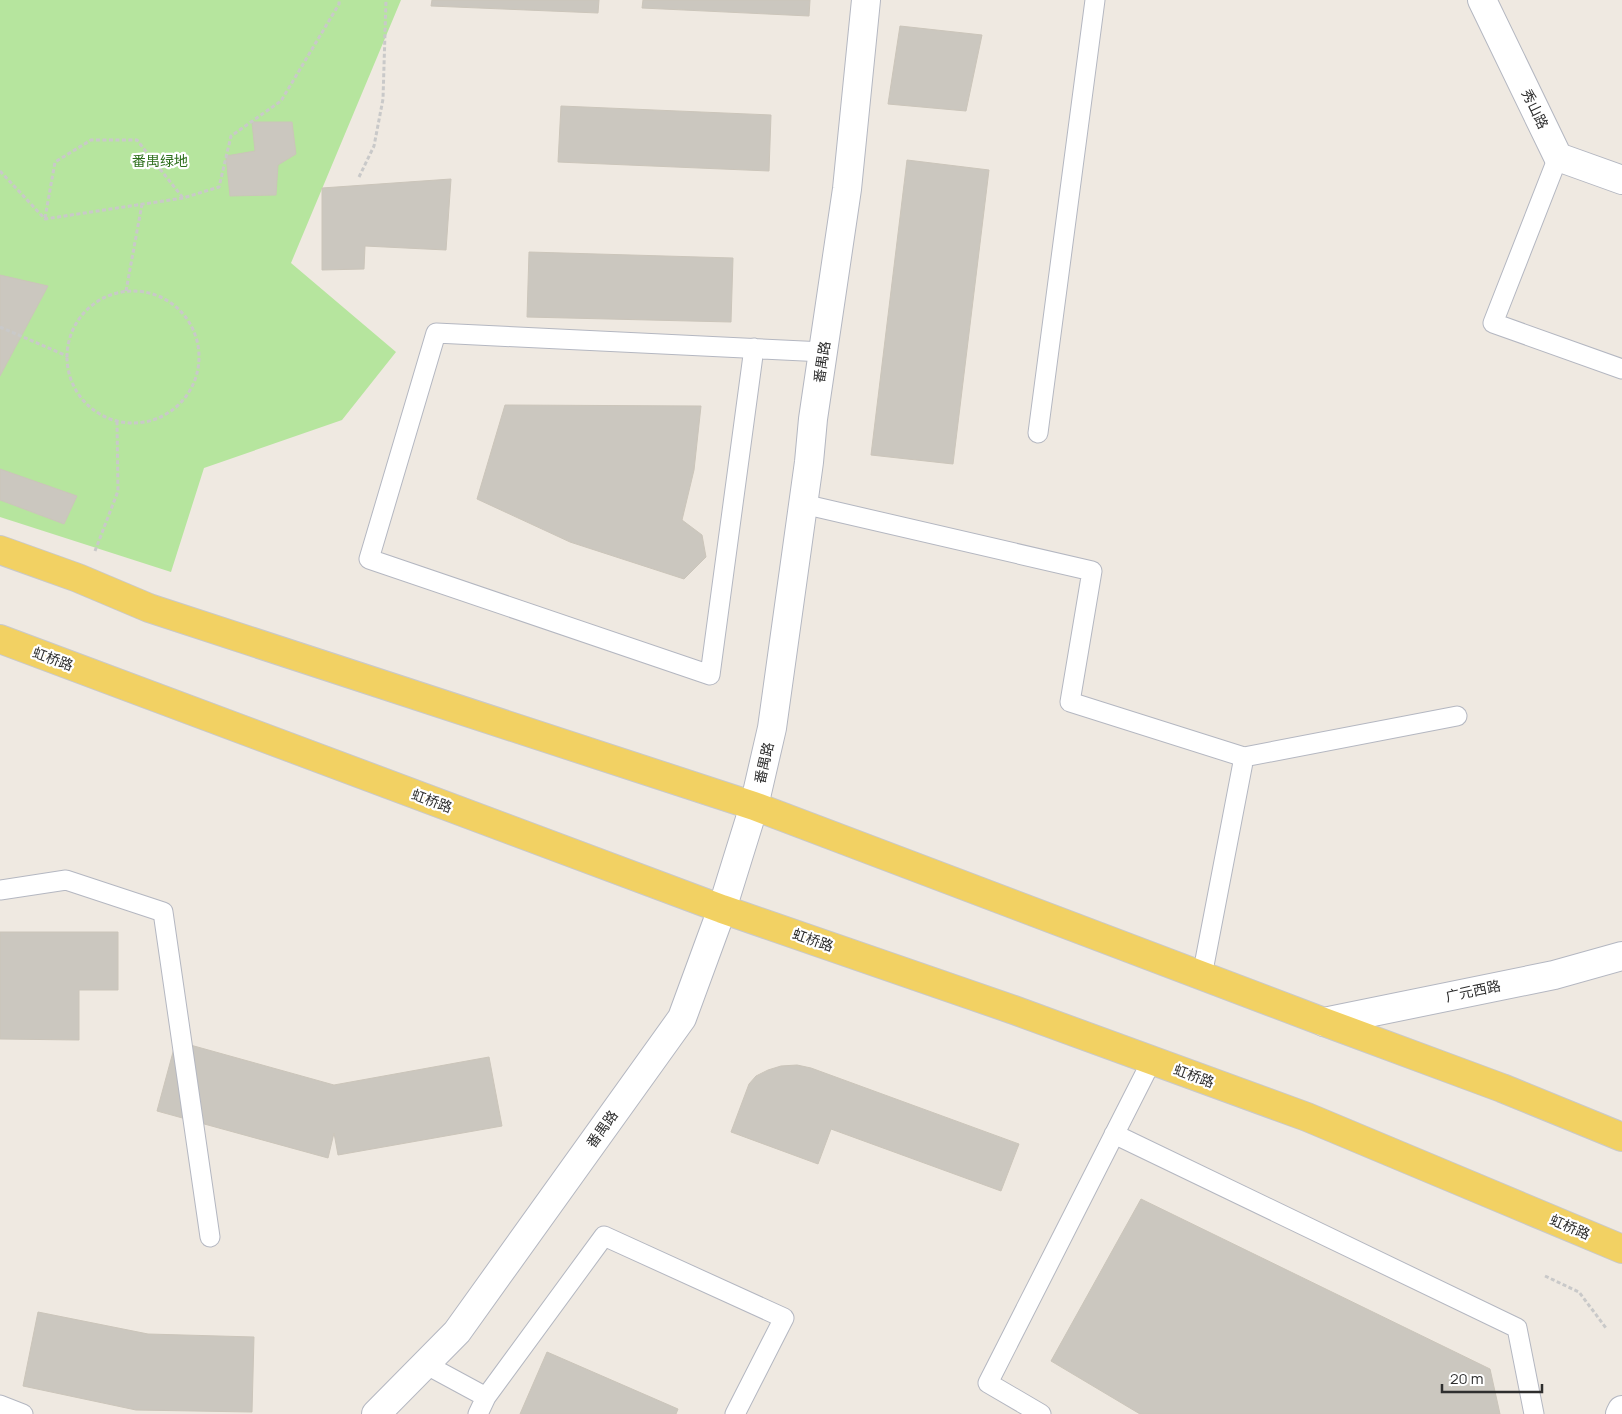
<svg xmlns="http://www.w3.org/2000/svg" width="1622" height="1414" font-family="Manrope,'Noto Sans SC',sans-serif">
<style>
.green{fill:#b6e59e}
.building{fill:#cbc7bf;stroke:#cbc5ba}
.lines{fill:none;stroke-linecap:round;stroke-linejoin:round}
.lane-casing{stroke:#b4b7c1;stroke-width:21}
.street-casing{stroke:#b4b7c1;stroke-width:30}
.secondary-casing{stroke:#b4b7c1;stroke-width:30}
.primary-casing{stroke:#c9c9c9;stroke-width:30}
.path{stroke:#c9c9c9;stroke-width:3;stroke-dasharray:4 2.5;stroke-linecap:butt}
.lane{stroke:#fff;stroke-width:19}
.street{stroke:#fff;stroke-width:28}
.secondary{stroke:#fff;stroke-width:28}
.primary{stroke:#f2d163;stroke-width:28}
.labels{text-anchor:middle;stroke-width:4.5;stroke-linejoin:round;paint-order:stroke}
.street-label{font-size:14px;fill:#2e2e2e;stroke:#fff}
.park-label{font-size:14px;fill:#2c6e1b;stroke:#fff}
</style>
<rect width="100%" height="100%" fill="#efe9e1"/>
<path class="green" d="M 0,0 L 401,0 L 291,263 L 396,352 L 342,420 L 204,468 L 171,572 L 0,517 Z"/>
<path class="building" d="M 432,0 L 599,0 L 598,13 L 431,6 Z
M 643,0 L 810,0 L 809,16 L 642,8 Z
M 900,26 L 982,35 L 966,111 L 888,104 Z
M 561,106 L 771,115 L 769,171 L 558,162 Z
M 252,122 L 292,122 L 296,154 L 278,165 L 276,195 L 230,196 L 226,156 L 255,151 Z
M 907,160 L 989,170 L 953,464 L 871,455 Z
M 451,179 L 446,250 L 365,246 L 364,269 L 322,270 L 322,188 Z
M 529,252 L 733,258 L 731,322 L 527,317 Z
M 0,275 L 48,286 L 0,376 Z
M 505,405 L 701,406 L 694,470 L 682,520 L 702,535 L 706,557 L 684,579 L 570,542 L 477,499 Z
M 0,469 L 77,496 L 64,524 L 0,500 Z
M 0,932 L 118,932 L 118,990 L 79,990 L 79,1040 L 0,1039 Z
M 176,1041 L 334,1085 L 489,1057 L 502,1126 L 338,1155 L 334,1133 L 328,1158 L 157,1111 Z
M 797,1065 L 811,1068 L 1019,1144 L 1001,1191 L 831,1129 L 818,1164 L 731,1132 L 749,1084 L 756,1076 L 768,1070 L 781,1066 Z
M 1141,1199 L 1490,1369 L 1500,1414 L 1140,1414 L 1051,1361 Z
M 38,1312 L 148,1334 L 254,1337 L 252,1412 L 136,1410 L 23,1386 Z
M 547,1352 L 678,1409 L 676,1414 L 520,1414 Z"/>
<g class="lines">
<defs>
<path id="lane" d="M 1558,157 L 1493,323 L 1622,369
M 754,348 L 710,675 L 369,559 L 436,333 L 824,352
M 1038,433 L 1095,0
M 803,504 L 1092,571 L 1070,702 L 1244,757
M 0,890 L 66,880 L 163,912 L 210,1237
M 1202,976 L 1244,757 L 1457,716
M 1114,1134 L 1517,1328 L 1534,1414
M 425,1364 L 486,1397
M 0,1405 L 23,1414
M 478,1414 L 486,1397 L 604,1236 L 784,1318 L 735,1414
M 1041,1414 L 988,1383 L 1152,1060"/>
<path id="street" d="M 1482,0 L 1558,157 L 1622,180
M 1324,1022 L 1554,975 L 1622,956
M 1620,1414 L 1622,1410"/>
<path id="secondary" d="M 376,1414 L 457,1332 L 682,1018 L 722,909 L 754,806 L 772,728 L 809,462 L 813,419 L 847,189 L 866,0"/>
<path id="primary" d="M 0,550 L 78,578 L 149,608 L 754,806 L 1324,1022 L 1502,1088 L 1622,1137
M 0,639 L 722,909 L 1014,1010 L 1307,1117 L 1622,1249"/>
</defs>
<use href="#lane" class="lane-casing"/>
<use href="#street" class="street-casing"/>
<use href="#secondary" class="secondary-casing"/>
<use href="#primary" class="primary-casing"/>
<path class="path" d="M 0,171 L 45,219 L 183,198 L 219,187 L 231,136 L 281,101 L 339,4 L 339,0
M 359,177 L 374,146 L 383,99 L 386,0
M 45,218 L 55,162 L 91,140 L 137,140 L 183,198
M 126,291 L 142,204
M67 357a66 66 0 1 1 132 0a66 66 0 1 1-132 0Z
M 0,327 L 67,356
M 95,551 L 118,491 L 117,421
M 1545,1276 L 1579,1292 L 1606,1328"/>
<use href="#lane" class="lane"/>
<use href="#street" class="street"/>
<use href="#secondary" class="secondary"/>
<use href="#primary" class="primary"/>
</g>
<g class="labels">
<g class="street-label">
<text transform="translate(1535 109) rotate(64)" y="5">秀山路</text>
<text transform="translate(822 362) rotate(-81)" y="5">番禺路</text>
<text transform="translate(53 659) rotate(20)" y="5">虹桥路</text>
<text transform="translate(764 763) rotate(-77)" y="5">番禺路</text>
<text transform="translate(432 801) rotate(20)" y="5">虹桥路</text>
<text transform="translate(813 940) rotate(19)" y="5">虹桥路</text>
<text transform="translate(1473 991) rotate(-12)" y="5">广元西路</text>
<text transform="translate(1194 1076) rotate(20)" y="5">虹桥路</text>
<text transform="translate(602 1129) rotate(-54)" y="5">番禺路</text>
<text transform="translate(1570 1227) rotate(23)" y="5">虹桥路</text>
</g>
<g class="park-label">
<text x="160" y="166">番禺绿地</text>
</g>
</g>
<path d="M1442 1384v8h100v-8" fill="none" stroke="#2e2e2e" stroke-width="2.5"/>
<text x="1450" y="1384" font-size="15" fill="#2e2e2e" stroke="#ffffff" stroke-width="4" paint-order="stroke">20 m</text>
</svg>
